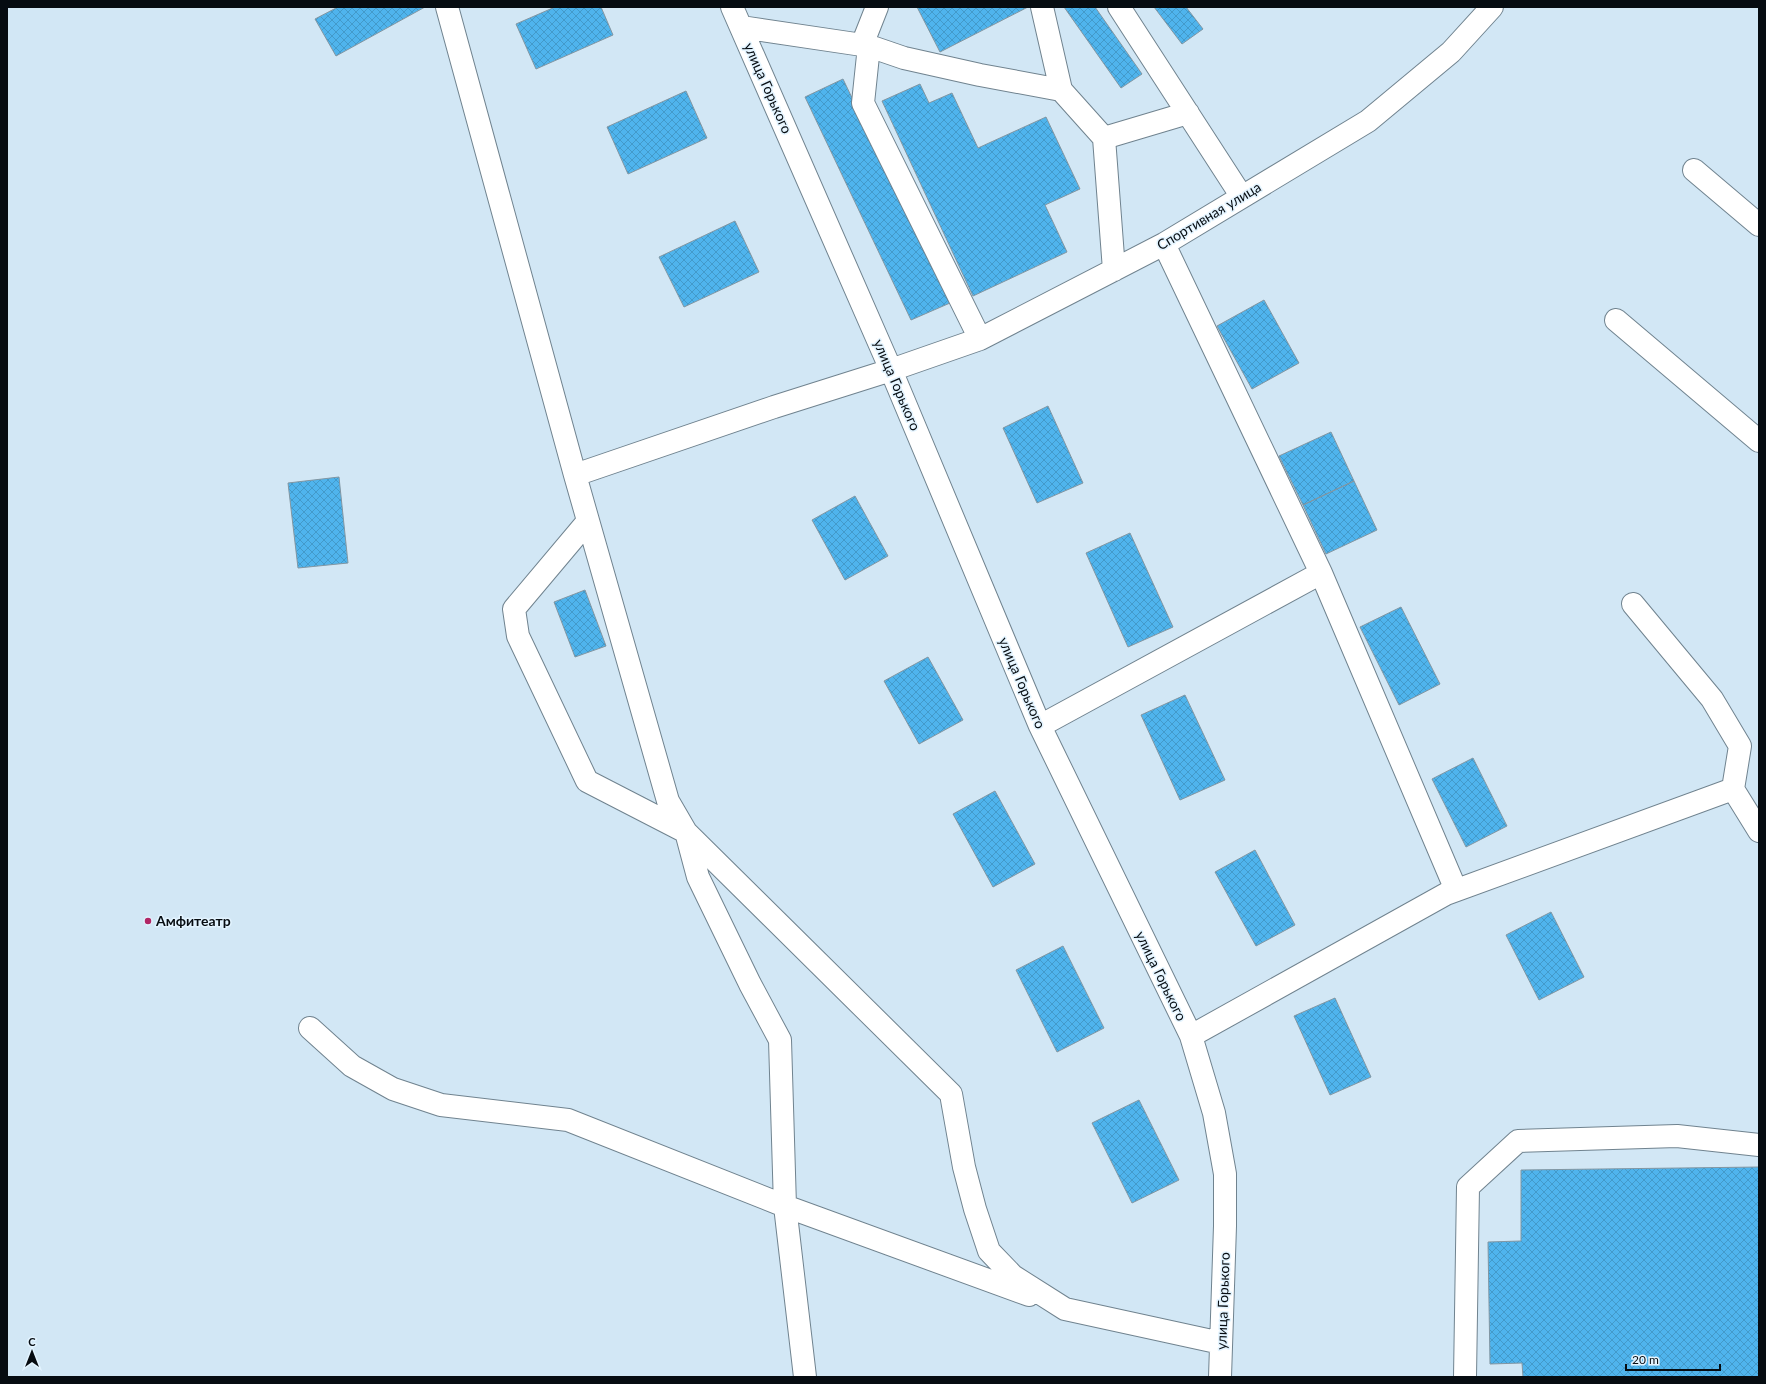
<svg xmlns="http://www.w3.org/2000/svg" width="1766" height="1384" font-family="Lato,sans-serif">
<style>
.building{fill:url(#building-cross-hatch);stroke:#8296a2}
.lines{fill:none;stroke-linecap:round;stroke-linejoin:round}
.minor-casing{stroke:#70838f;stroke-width:24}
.minor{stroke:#fff;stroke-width:22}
.poi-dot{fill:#b12665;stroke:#e3f4ff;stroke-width:1.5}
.labels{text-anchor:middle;stroke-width:3;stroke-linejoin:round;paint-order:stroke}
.street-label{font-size:14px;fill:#060c11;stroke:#e3f4ff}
.poi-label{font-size:14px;font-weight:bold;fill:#060c11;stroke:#e3f4ff;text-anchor:start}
</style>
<defs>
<pattern id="building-cross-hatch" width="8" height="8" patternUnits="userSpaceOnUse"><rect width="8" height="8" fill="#4fb4ed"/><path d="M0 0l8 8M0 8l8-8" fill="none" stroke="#439aca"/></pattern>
</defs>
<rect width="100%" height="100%" fill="#d2e7f5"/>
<path class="building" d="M 338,7 L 425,7 L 336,56 L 315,19 Z
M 555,7 L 601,7 L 613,35 L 536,69 L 516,24 Z
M 917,7 L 1028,7 L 940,52 Z
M 1064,7 L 1095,7 L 1142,74 L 1121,88 Z
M 1154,7 L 1186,7 L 1203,29 L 1182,44 Z
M 843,79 L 950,303 L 911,320 L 805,97 Z
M 920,84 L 929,103 L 952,93 L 978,148 L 1046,117 L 1080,189 L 1045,205 L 1067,252 L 973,296 L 882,101 Z
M 686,91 L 707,138 L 628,174 L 607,127 Z
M 735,221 L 759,272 L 684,307 L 659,257 Z
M 1264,300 L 1299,363 L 1252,389 L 1217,326 Z
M 1048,406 L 1083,483 L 1037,503 L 1003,428 Z
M 1331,432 L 1354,481 L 1303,505 L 1279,456 Z
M 339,477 L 348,563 L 298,568 L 288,483 Z
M 1354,481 L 1377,530 L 1326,554 L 1303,505 Z
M 855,496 L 888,556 L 845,580 L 812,520 Z
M 1130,533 L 1173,627 L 1128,647 L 1086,553 Z
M 585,590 L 606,646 L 575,657 L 554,602 Z
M 1401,607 L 1440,684 L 1399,705 L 1360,627 Z
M 928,657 L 963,720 L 919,744 L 884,681 Z
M 1185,695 L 1225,780 L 1180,800 L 1141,715 Z
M 1473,758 L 1507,826 L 1466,847 L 1432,779 Z
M 995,791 L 1035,864 L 993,887 L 953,814 Z
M 1255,850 L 1295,925 L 1256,946 L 1215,872 Z
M 1551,912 L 1584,977 L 1539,1000 L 1506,935 Z
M 1063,946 L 1104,1028 L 1057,1052 L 1016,970 Z
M 1335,998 L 1371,1077 L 1330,1095 L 1294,1016 Z
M 1139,1100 L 1179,1180 L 1132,1203 L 1092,1123 Z
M 1759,1167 L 1759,1377 L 1523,1377 L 1522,1363 L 1490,1364 L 1488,1242 L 1521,1241 L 1521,1170 Z"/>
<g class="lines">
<defs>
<path id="minor" d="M 447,7 L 575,475 L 668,801 L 686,832 L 951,1094 L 964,1167 L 975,1209 L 989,1251 L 1013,1276 L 1065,1309 L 1221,1343
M 732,7 L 891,370 L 1040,726 L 1191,1036 L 1214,1113 L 1225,1174 L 1225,1226 L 1220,1377
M 1042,7 L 1061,90
M 1119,7 L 1242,197
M 741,27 L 869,46 L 904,58 L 980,75 L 1061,90 L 1104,138 L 1114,270
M 862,45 L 877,7
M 869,46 L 863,103 L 980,339
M 1104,138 L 1188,113
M 1694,170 L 1759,225
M 1164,244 L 1321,573 L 1456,890
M 1616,320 L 1759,441
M 575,475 L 774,407 L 891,370 L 980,339 L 1164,244 L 1368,121 L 1451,52 L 1492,7
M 588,521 L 514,609 L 518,636 L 587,781 L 686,832 L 698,877 L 750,984 L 780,1040 L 785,1206 L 805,1377
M 1633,604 L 1712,699 L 1740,746 L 1733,789 L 1759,831
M 1040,726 L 1321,573
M 310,1028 L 352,1066 L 393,1089 L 441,1105 L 568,1120 L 785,1206 L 1029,1295
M 1191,1036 L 1446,894 L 1733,789
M 1465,1377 L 1468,1187 L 1518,1141 L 1677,1136 L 1759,1145"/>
</defs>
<use href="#minor" class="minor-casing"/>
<use href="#minor" class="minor"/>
</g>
<circle class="poi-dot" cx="148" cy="921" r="4"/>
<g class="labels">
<g class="street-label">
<text transform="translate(768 88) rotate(66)" y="5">улица Горького</text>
<text transform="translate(1209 216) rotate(-31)" y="5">Спортивная улица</text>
<text transform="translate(897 385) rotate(67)" y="5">улица Горького</text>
<text transform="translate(1022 683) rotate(67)" y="5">улица Горького</text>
<text transform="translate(1161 976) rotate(64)" y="5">улица Горького</text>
<text transform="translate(1223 1301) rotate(-88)" y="5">улица Горького</text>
</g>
<g class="poi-label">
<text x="156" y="926">Амфитеатр</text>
</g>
</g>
<rect width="1766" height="1384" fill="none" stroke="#060c11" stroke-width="16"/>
<g transform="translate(32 1352)" stroke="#e3f4ff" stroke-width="3" paint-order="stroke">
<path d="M0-3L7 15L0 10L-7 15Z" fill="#060c11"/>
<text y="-6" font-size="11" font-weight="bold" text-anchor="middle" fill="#060c11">С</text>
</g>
<path d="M1626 1364v6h94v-6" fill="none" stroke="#060c11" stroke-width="2"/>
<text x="1632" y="1364" font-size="12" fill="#060c11" stroke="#e3f4ff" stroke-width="3" paint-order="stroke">20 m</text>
</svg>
